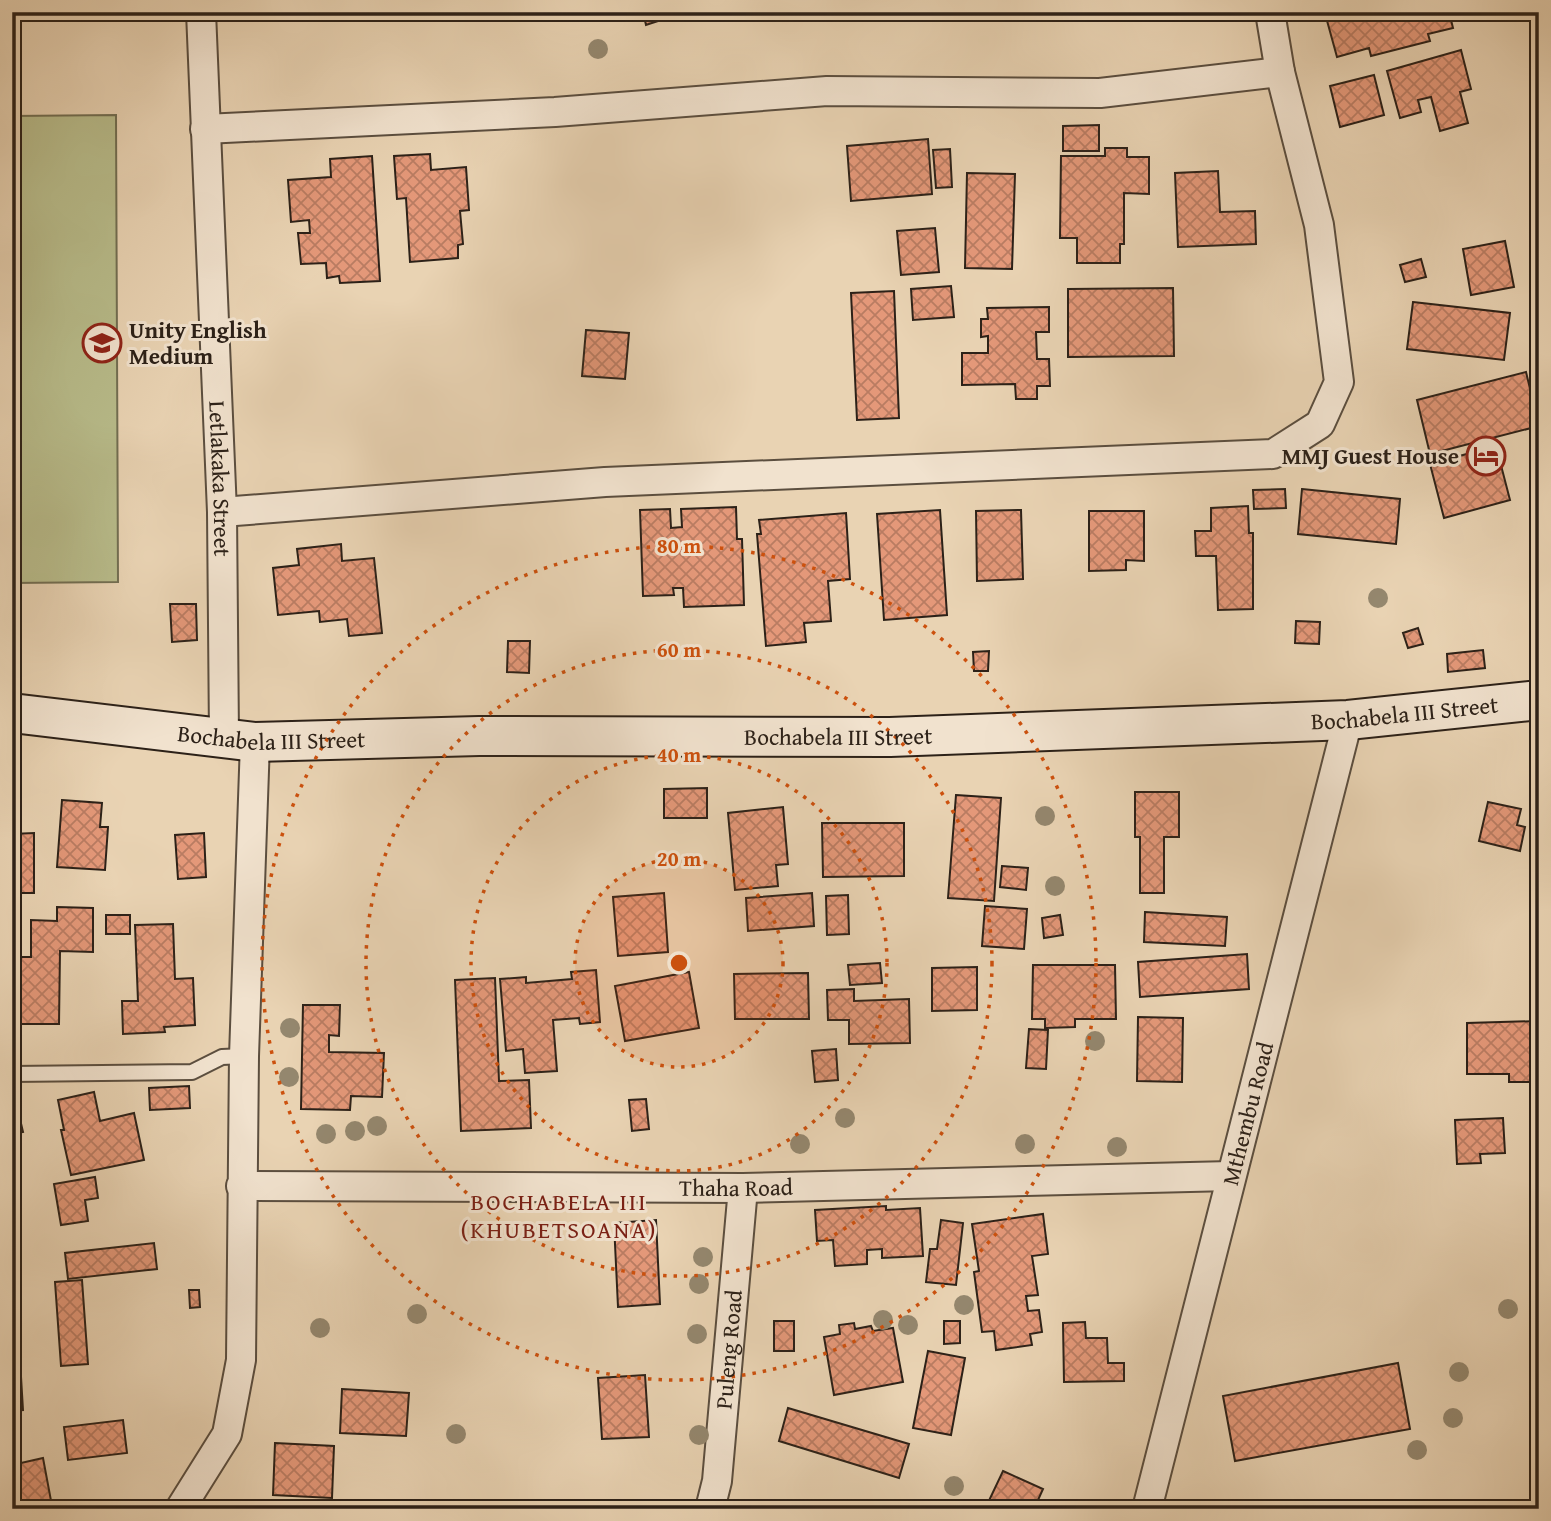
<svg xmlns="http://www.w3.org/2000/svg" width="1551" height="1521" font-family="'Gentium Book Plus',serif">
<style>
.park{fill:#b8bc8b;stroke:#726e52;stroke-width:2}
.building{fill:url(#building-cross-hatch);stroke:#2c2118;stroke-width:2}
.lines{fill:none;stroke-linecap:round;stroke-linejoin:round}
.lane-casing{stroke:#5b4e3f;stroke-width:18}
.street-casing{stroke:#5b4e3f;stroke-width:32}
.secondary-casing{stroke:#2c2118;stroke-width:42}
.lane{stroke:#f1e2ce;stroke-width:14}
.street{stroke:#f1e2ce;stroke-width:28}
.secondary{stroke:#f1e2ce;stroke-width:38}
.tree{fill:#94876e}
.ring{fill:none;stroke:#cc510e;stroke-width:3.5;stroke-dasharray:3.5 7}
.labels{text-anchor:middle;stroke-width:6;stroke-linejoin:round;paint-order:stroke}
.poi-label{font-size:23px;font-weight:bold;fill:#2c2118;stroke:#f1e2ce;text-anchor:start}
.street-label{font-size:23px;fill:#2c2118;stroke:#f1e2ce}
.neighbourhood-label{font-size:24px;letter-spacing:2px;fill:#7a1f14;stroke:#f1e2ce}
.centre{fill:#cc510e;stroke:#f1e2ce;stroke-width:3.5}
.ring-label{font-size:21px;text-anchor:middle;font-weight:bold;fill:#cc510e;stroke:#f1e2ce;stroke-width:6;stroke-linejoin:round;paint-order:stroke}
</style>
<defs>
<pattern id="building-cross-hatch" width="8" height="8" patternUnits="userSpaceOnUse" patternTransform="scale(1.75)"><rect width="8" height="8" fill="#e49879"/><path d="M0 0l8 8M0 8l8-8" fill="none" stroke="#b97c62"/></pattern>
</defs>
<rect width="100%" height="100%" fill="#e9d3b3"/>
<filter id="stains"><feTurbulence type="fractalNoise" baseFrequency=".00286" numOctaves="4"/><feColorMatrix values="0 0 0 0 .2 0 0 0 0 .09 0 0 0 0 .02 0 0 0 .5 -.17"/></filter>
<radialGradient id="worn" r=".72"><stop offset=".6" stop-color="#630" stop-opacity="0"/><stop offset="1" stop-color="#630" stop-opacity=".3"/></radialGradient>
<path class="park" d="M 116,115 L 118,582 L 12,583 L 12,116 Z"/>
<path class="building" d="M 420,12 L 481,12 L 481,16 L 420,18 Z
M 643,12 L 659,12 L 661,20 L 646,25 Z
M 1029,12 L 1072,12 L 1072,17 L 1030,19 Z
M 1345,12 L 1449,12 L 1453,28 L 1428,34 L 1430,41 L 1371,56 L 1369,48 L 1337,57 L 1326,17 Z
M 1461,50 L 1471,89 L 1460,92 L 1468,123 L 1440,131 L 1431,97 L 1418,100 L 1421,112 L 1400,118 L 1387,71 Z
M 1374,75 L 1384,115 L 1340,127 L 1330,86 Z
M 1099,125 L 1099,151 L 1063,151 L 1063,126 Z
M 928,139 L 932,194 L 851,201 L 847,146 Z
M 1105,148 L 1127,148 L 1127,157 L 1149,157 L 1149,194 L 1124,193 L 1124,244 L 1120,244 L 1120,263 L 1077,263 L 1077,238 L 1060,238 L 1061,156 L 1105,156 Z
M 950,149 L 952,187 L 936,188 L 933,150 Z
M 430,154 L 431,170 L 466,167 L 469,210 L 460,211 L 463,244 L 458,245 L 458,258 L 410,262 L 406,198 L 397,199 L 394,156 Z
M 372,156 L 380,281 L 340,283 L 339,276 L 327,278 L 326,263 L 301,264 L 298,233 L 310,233 L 309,220 L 291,222 L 288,180 L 331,177 L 330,159 Z
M 1218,171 L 1220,212 L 1255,211 L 1256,244 L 1178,247 L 1175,173 Z
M 967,173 L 1015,174 L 1012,269 L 965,268 Z
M 935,228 L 939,272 L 901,275 L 897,231 Z
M 1505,241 L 1514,287 L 1471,295 L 1463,249 Z
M 1421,259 L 1426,277 L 1405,282 L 1400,265 Z
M 951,286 L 954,317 L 913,320 L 911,289 Z
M 1173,288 L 1174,356 L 1068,357 L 1068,289 Z
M 894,291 L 899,418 L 857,420 L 851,293 Z
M 1413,302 L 1510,313 L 1504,360 L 1407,349 Z
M 1049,307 L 1049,332 L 1036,332 L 1037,359 L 1049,359 L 1050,386 L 1037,386 L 1037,399 L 1016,399 L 1015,384 L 962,385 L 962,353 L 988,353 L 988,336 L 981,337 L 981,319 L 988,319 L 987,308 Z
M 586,330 L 629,333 L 625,379 L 582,376 Z
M 1526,372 L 1539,426 L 1430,454 L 1417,400 Z
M 1496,446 L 1510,500 L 1444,518 L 1430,464 Z
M 1285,489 L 1286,508 L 1254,509 L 1253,490 Z
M 1302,489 L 1400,499 L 1396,544 L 1298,534 Z
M 1248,506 L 1249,533 L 1253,533 L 1253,609 L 1218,610 L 1216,556 L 1196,556 L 1195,531 L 1211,531 L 1211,508 Z
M 736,507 L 737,539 L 742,539 L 744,605 L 684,607 L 683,588 L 673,588 L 674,595 L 643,596 L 640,510 L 670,509 L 671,528 L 682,527 L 681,509 Z
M 940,510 L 947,615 L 884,620 L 877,514 Z
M 1021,510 L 1023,579 L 977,581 L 976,511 Z
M 1089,511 L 1144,511 L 1144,561 L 1126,560 L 1126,570 L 1089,571 Z
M 846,513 L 850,579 L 828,581 L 831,621 L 804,623 L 806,642 L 766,646 L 757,534 L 761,534 L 759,520 Z
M 341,544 L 342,561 L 374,558 L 382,633 L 349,636 L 347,619 L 320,622 L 319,611 L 278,615 L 273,568 L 299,565 L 297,549 Z
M 170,604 L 196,604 L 197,640 L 172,642 Z
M 1296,621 L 1320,622 L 1319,644 L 1295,643 Z
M 1418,628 L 1423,644 L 1408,648 L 1403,633 Z
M 508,641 L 530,641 L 529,673 L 507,672 Z
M 1483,650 L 1485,668 L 1448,672 L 1447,654 Z
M 989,651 L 988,671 L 974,671 L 973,652 Z
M 707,788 L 707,818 L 664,818 L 664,789 Z
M 1135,792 L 1179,792 L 1179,837 L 1164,837 L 1164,893 L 1140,893 L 1140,837 L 1135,837 Z
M 956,795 L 1001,798 L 994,901 L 948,898 Z
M 62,800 L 102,803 L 100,827 L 108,827 L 105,870 L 57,867 Z
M 1488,802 L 1521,809 L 1517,825 L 1525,827 L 1520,851 L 1479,841 Z
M 783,807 L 788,864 L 776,865 L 778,886 L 735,890 L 728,813 Z
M 822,823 L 904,823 L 904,876 L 823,877 Z
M 34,833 L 34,893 L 12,893 L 12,834 Z
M 204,833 L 206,877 L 178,879 L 175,835 Z
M 1002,866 L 1028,868 L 1026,890 L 1000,887 Z
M 664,893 L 668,952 L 618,956 L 613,897 Z
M 812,893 L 814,926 L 748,931 L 746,898 Z
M 848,895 L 849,934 L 827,935 L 826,896 Z
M 985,906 L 1027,909 L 1024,949 L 982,946 Z
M 57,907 L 93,908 L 93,952 L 60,951 L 59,1024 L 18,1024 L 19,957 L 31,957 L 31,920 L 57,921 Z
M 1145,912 L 1227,917 L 1225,946 L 1144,942 Z
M 106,915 L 130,915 L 130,934 L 106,934 Z
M 1060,915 L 1063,935 L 1044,938 L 1042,918 Z
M 173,924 L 175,979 L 193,978 L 195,1025 L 164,1027 L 165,1032 L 123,1034 L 122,1001 L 138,1001 L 135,925 Z
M 1247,954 L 1249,989 L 1140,997 L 1138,962 Z
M 880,963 L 882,983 L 850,985 L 848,965 Z
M 1033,965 L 1115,965 L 1116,1019 L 1075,1019 L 1075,1027 L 1045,1028 L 1045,1019 L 1032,1019 Z
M 977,967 L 977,1010 L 932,1011 L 932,968 Z
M 596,970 L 600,1022 L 580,1024 L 579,1018 L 553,1020 L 557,1071 L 525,1073 L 523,1049 L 506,1051 L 500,979 L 526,977 L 526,983 L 572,979 L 571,972 Z
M 689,972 L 699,1028 L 625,1041 L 615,986 Z
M 808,973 L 809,1019 L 735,1019 L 734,974 Z
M 495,978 L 499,1081 L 529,1080 L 531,1128 L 461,1131 L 455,980 Z
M 854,989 L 854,1001 L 909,999 L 910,1043 L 849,1044 L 849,1020 L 828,1020 L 827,990 Z
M 303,1005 L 340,1005 L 339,1036 L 329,1035 L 329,1052 L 384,1053 L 382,1097 L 351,1096 L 350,1110 L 301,1109 Z
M 1138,1017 L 1183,1018 L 1182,1082 L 1137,1081 Z
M 1539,1021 L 1539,1082 L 1509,1082 L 1509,1074 L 1467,1074 L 1467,1023 Z
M 1029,1029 L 1048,1030 L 1046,1069 L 1026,1068 Z
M 836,1049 L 838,1080 L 815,1082 L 812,1051 Z
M 189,1086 L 190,1108 L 150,1110 L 149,1088 Z
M 94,1092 L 100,1121 L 134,1113 L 144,1160 L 71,1175 L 61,1130 L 64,1130 L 58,1100 Z
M 12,1098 L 15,1098 L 23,1132 L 12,1134 Z
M 646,1099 L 649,1129 L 632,1131 L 629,1100 Z
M 1503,1118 L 1505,1153 L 1480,1154 L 1481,1163 L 1457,1164 L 1455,1120 Z
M 12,1152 L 20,1190 L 12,1192 Z
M 95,1177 L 98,1198 L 85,1200 L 88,1221 L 61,1225 L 54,1184 Z
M 886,1206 L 886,1210 L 920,1208 L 923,1256 L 882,1258 L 882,1249 L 867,1250 L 867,1264 L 835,1266 L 833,1240 L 817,1241 L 815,1210 Z
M 1043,1214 L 1048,1254 L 1032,1256 L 1038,1295 L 1026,1296 L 1028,1311 L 1039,1310 L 1042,1332 L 1030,1334 L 1032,1345 L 996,1350 L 994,1331 L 982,1332 L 974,1272 L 979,1271 L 972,1224 Z
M 656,1220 L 660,1304 L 618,1307 L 614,1223 Z
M 941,1220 L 963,1223 L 956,1285 L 926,1282 L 930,1249 L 937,1249 Z
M 154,1243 L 157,1269 L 68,1279 L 65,1253 Z
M 82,1280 L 88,1364 L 61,1366 L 55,1282 Z
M 189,1290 L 199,1290 L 200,1307 L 190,1308 Z
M 774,1321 L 794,1321 L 794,1351 L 774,1351 Z
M 944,1321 L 960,1321 L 960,1343 L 944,1344 Z
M 1085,1322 L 1086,1338 L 1107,1338 L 1108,1363 L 1124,1363 L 1124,1381 L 1064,1382 L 1063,1323 Z
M 854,1323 L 855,1329 L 871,1326 L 873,1331 L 893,1328 L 903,1382 L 834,1395 L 824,1337 L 840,1334 L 839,1325 Z
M 928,1351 L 965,1358 L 951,1435 L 913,1428 Z
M 20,1360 L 23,1410 L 12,1411 L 12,1361 Z
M 1398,1363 L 1410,1429 L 1235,1461 L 1223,1396 Z
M 645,1375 L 649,1437 L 602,1439 L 598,1378 Z
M 342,1389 L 409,1393 L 406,1436 L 340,1433 Z
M 788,1408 L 909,1444 L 899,1478 L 779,1441 Z
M 123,1420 L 127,1453 L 68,1460 L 64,1427 Z
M 275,1443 L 334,1446 L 332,1498 L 273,1495 Z
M 43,1458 L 52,1506 L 40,1509 L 12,1509 L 12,1465 Z
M 1003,1471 L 1043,1489 L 1034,1509 L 985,1509 Z"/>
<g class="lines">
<defs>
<path id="lane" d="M 12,1074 L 192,1072 L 222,1057 L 244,1056"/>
<g id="street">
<path id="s1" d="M 201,12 L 222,512 L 224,737"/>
<path d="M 205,129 L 555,112 L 827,91 L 1100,93 L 1280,72"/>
<path d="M 222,512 L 605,482 L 1273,454 L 1320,424 L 1339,382 L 1319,225 L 1280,72 L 1270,12"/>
<path id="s2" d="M 241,1186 L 743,1188 L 1231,1176"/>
<path d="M 180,1509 L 227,1434 L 241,1360 L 244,1056 L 255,742"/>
<path id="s3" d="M 710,1509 L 717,1481 L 743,1188"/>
<path id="s4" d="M 1147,1509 L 1348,720"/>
</g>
<g id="secondary">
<path id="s5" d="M 12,713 L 255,742 L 479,736 L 890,737 L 1348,720 L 1539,700"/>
</g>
</defs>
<use href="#lane" class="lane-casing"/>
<use href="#street" class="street-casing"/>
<use href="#secondary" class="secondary-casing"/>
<use href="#lane" class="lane"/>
<use href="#street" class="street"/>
<use href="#secondary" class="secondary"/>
</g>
<g class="tree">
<circle cx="598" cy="49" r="10"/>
<circle cx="1378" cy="598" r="10"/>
<circle cx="1045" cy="816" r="10"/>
<circle cx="1055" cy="886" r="10"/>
<circle cx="290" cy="1028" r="10"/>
<circle cx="1095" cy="1041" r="10"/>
<circle cx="289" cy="1077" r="10"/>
<circle cx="845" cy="1118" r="10"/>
<circle cx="377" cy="1126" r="10"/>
<circle cx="355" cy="1131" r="10"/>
<circle cx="326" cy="1134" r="10"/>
<circle cx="800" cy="1144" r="10"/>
<circle cx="1025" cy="1144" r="10"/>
<circle cx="1117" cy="1147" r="10"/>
<circle cx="703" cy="1257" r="10"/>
<circle cx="699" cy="1284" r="10"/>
<circle cx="964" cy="1305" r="10"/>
<circle cx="1508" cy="1309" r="10"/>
<circle cx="417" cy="1314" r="10"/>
<circle cx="883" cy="1320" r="10"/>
<circle cx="908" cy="1325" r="10"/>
<circle cx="320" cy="1328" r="10"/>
<circle cx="697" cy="1334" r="10"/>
<circle cx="1459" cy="1372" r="10"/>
<circle cx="1453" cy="1418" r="10"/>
<circle cx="456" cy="1434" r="10"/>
<circle cx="699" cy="1435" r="10"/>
<circle cx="1417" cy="1450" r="10"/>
<circle cx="954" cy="1486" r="10"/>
</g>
<circle cx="679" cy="963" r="104" fill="#cc510e" fill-opacity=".12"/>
<g class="ring">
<circle cx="679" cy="963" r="104"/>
<circle cx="679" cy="963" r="208"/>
<circle cx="679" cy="963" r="313"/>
<circle cx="679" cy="963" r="417"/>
</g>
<defs>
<symbol id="school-ring" viewBox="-11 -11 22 22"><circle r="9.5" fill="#f1e2ce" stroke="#8f2418" stroke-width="1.5"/><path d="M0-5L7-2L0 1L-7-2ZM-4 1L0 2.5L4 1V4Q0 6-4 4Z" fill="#8f2418"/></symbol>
<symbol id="hotel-ring" viewBox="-11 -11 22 22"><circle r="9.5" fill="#f1e2ce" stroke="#8f2418" stroke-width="1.5"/><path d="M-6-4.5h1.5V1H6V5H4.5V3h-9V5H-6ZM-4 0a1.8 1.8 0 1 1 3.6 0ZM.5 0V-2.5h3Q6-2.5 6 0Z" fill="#8f2418"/></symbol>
</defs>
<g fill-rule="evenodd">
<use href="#school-ring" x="80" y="321" width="44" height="44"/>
<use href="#hotel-ring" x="1464" y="434" width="44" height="44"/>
</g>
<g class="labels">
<g class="poi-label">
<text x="129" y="338">Unity English<tspan x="129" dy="26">Medium</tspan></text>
<text x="1459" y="464" text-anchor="end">MMJ Guest House</text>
</g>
<g class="street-label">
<text dy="8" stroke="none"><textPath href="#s1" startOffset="467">Letlakaka Street</textPath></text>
<text dy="8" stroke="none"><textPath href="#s5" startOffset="1395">Bochabela III Street</textPath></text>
<text dy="8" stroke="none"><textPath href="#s5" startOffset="261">Bochabela III Street</textPath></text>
<text dy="8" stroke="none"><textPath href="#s5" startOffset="828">Bochabela III Street</textPath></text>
<text dy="8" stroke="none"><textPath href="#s4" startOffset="408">Mthembu Road</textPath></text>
<text dy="8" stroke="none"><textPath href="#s2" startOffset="495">Thaha Road</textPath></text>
<text dy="8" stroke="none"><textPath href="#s3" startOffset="161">Puleng Road</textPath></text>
</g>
<g class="neighbourhood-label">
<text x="559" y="1210">BOCHABELA III<tspan x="559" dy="28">(KHUBETSOANA)</tspan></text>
</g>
</g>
<circle cx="679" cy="963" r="10" class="centre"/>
<g class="ring-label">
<text x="679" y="553">80 m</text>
<text x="679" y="657">60 m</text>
<text x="679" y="762">40 m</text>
<text x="679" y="866">20 m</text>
</g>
<rect width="1551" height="1521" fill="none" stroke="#e9d3b3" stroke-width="42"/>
<rect x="14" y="14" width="1523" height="1493" fill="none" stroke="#2c2118" stroke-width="3.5"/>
<rect x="21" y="21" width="1509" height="1479" fill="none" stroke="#2c2118" stroke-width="2"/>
<rect width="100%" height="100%" filter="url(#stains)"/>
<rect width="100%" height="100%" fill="url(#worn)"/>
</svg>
